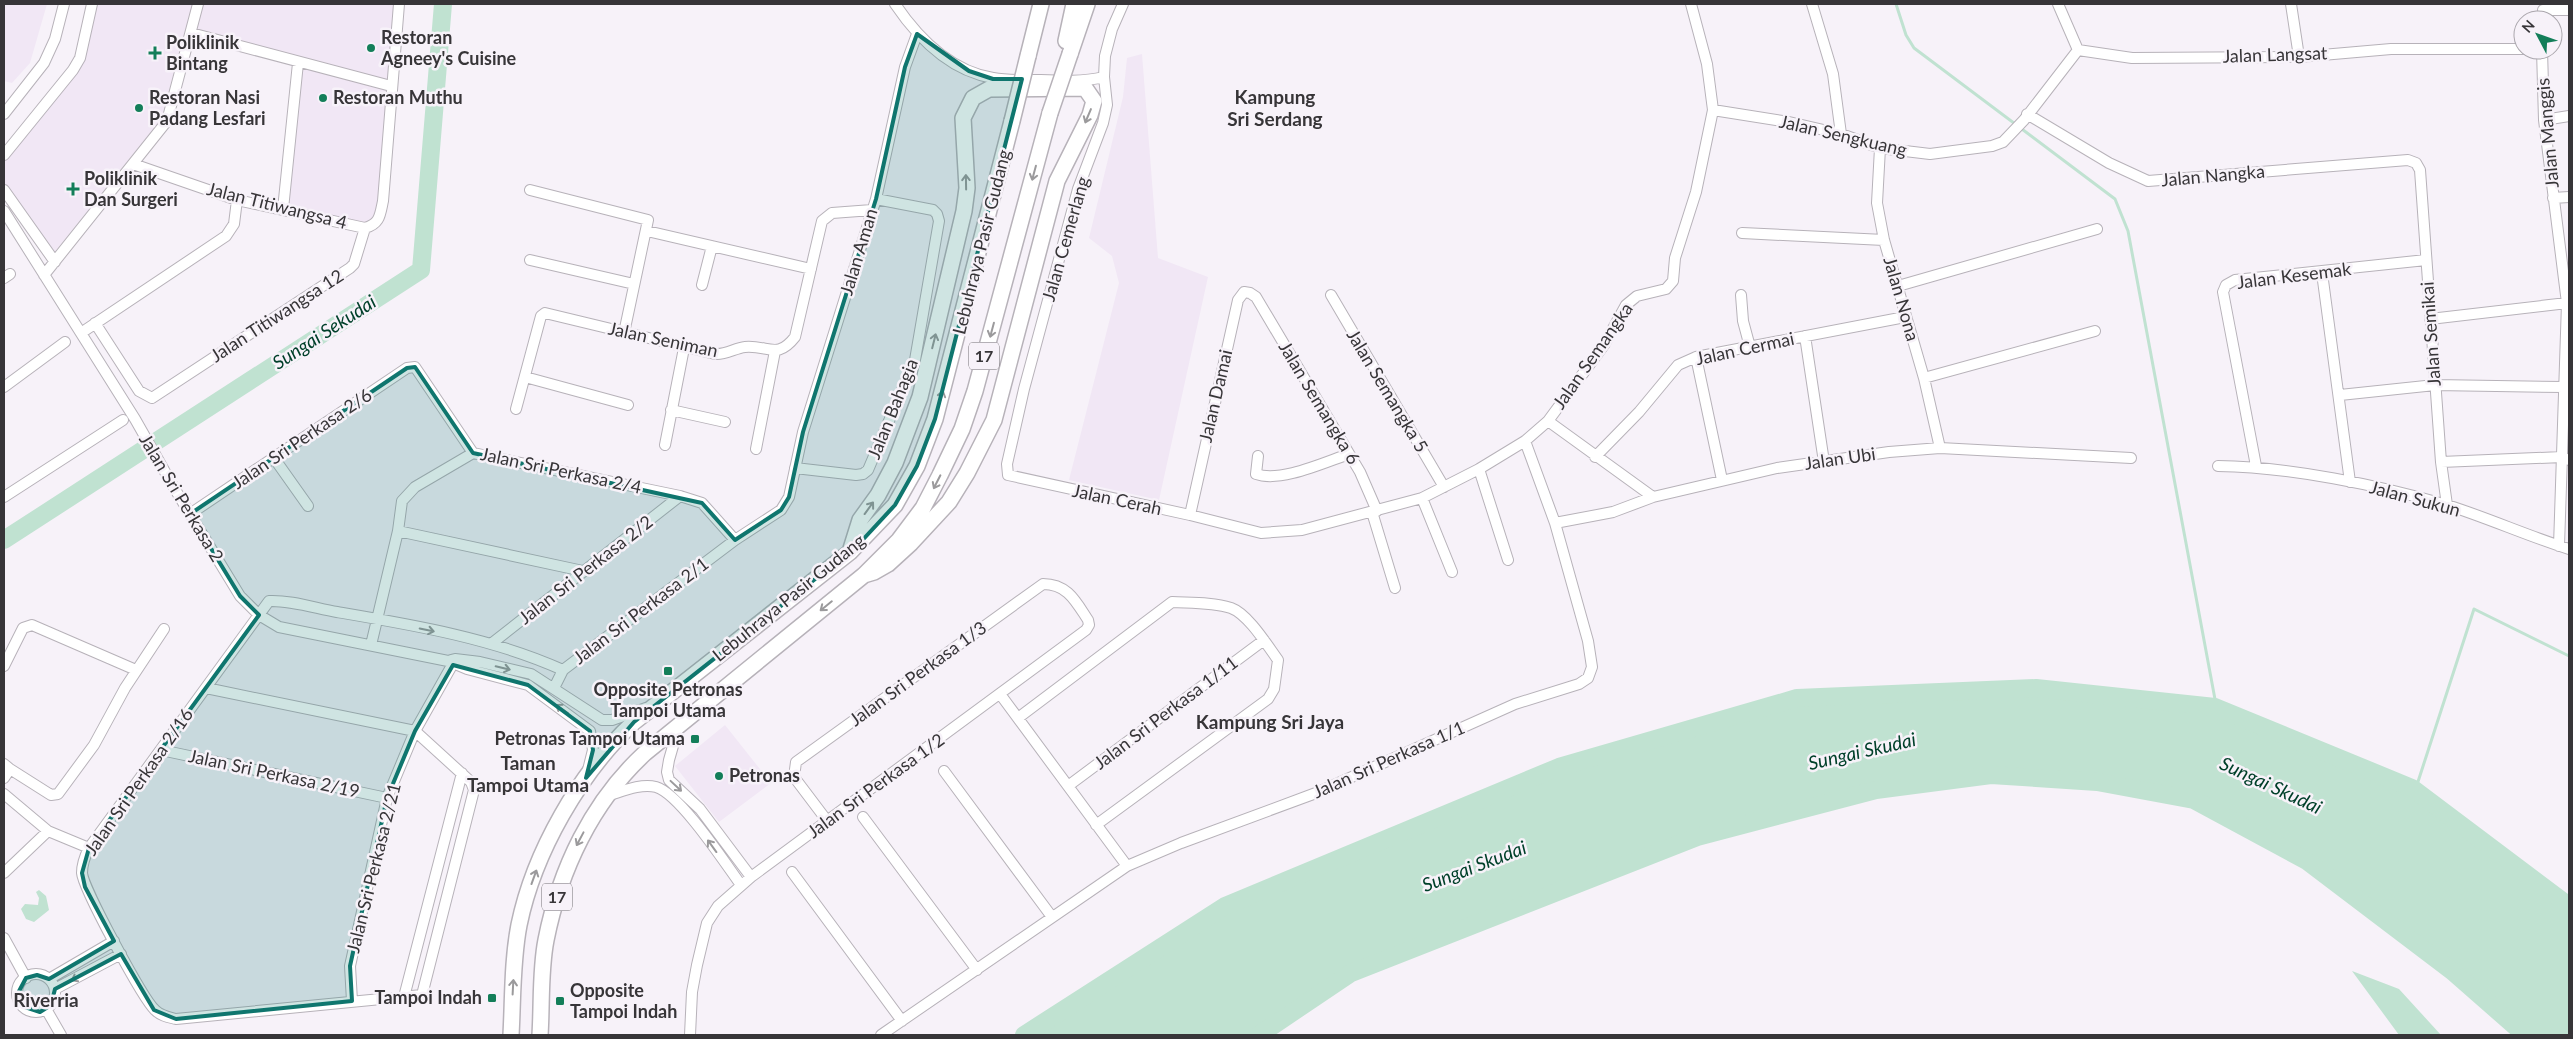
<svg xmlns="http://www.w3.org/2000/svg" width="2573" height="1039" font-family="Lato,sans-serif">
<style>
.built{fill:#f1e7f5}
.water{fill:#c0e2d1}
.lines{fill:none;stroke-linecap:round;stroke-linejoin:round}
.stream{stroke:#c0e2d1;stroke-width:3}
.river{stroke:#c0e2d1;stroke-width:18}
.minor-casing{stroke:#b7b2b9;stroke-width:12}
.highway-casing{stroke:#b7b2b9;stroke-width:18}
.minor{stroke:#fff;stroke-width:10}
.highway{stroke:#fff;stroke-width:15}
.highway-bridge-casing{stroke:#b7b2b9;stroke-width:18;stroke-linecap:butt}
.highway-bridge{stroke:#fff;stroke-width:15}
.oneway{stroke:#9b9a9c}
.marked{fill:#0f766e;fill-opacity:0.2;stroke:#0f766e;stroke-width:4;stroke-linejoin:round}
.poi-dot{fill:#137e59;stroke:#f7f2f9;stroke-width:2}
.labels{text-anchor:middle;stroke-width:5;stroke-linejoin:round;paint-order:stroke}
.shield{fill:#f7f2f9;stroke:#716e72;stroke-width:1}
.shield-label{font-size:16px;font-weight:bold;fill:#373538}
.poi-label{font-size:18px;font-weight:bold;fill:#373538;stroke:#f7f2f9;text-anchor:start}
.street-label{font-size:18px;fill:#373538;stroke:#f7f2f9}
.neighbourhood-label{font-size:19px;font-weight:bold;fill:#373538;stroke:#f7f2f9}
.water-label{font-size:19px;font-style:italic;fill:#00402a;stroke:#f7f2f9}
</style>
<rect width="100%" height="100%" fill="#f7f2f9"/>
<path class="built" d="M 4,4 L 47,4 L 30,63 L 12,83 L 4,81 Z
M 95,4 L 395,4 L 377,217 L 365,225 L 288,206 L 302,59 L 186,28 L 161,119 L 53,254 L 4,184 L 4,161 L 77,71 Z
M 1142,54 L 1158,258 L 1208,277 L 1159,500 L 1069,480 L 1119,283 L 1112,256 L 1089,238 L 1123,97 L 1127,58 Z
M 725,725 L 771,783 L 719,822 L 675,766 Z"/>
<path class="water" d="M 2036,688 L 2215,707 L 2412,788 L 2569,906 L 2569,1035 L 2525,1035 L 2452,971 L 2307,861 L 2194,800 L 2097,782 L 1991,775 L 1875,790 L 1697,837 L 1351,973 L 1259,1035 L 1024,1035 L 1225,906 L 1559,767 L 1797,698 Z
M 39,890 L 46,896 L 49,910 L 34,922 L 26,919 L 21,909 L 25,904 L 38,905 L 39,898 L 36,892 Z
M 2352,971 L 2399,989 L 2441,1035 L 2399,1035 Z"/>
<g class="lines">
<path class="stream" d="M 1896,4 L 1906,35 L 1914,48 L 2115,199 L 2128,231 L 2217,710
M 2414,794 L 2474,609 L 2569,656"/>
<path class="river" d="M 4,540 L 421,270 L 443,4
M 1024,1035 L 1225,906 L 1559,767 L 1797,698 L 2036,688 L 2215,707 L 2412,788 L 2569,906
M 1259,1035 L 1351,973 L 1697,837 L 1876,790 L 1991,775 L 2097,782 L 2194,800 L 2307,861 L 2452,971 L 2525,1035"/>
<defs>
<path id="minor" d="M 895,4 C 918,38 951,71 993,78 C 1008,81 1024,80 1039,80 C 1062,81 1082,82 1104,77
M 1123,4 L 1112,29 L 1105,56 L 1104,77 L 1107,105 L 1103,123 L 1078,189 L 1024,389 L 1007,464 L 1008,475 L 1190,515 L 1261,533 L 1302,530 L 1422,498 L 1479,469 L 1525,441 L 1548,421 L 1604,345 L 1626,305 L 1637,296 L 1666,289 L 1673,281 L 1675,258 L 1696,192 L 1713,110 L 1707,64 L 1691,4
M 1812,4 L 1833,74 L 1841,134
M 2058,4 L 2078,50
M 2291,4 L 2299,57
M 2543,10 L 2569,10
M 191,33 L 391,86
M 2078,50 L 2132,58 L 2299,57 L 2391,49 L 2523,49
M 2542,50 L 2544,120 L 2567,303 L 2559,546
M 1713,110 L 1789,122 L 1841,134 L 1880,148 L 1930,154 L 1992,146 L 2003,142 L 2024,120 L 2078,50
M 4,114 L 44,63 L 55,39 L 64,4
M 2027,114 L 2109,163 L 2148,181 L 2408,160 L 2416,163 L 2420,170 L 2441,462 L 2447,505
M 2544,120 L 2569,116
M 1880,148 L 1877,203 L 1884,240 L 1924,378 L 1940,448
M 4,155 L 73,70 L 80,58 L 92,4
M 133,164 L 237,200 L 365,228 C 380,224 380,215 383,201 L 399,4
M 4,190 L 55,262
M 530,190 L 648,220 L 624,333
M 2553,198 L 2569,197
M 283,209 L 298,63
M 4,211 L 135,419 L 173,486 L 240,596 L 259,615 L 279,627 L 448,661 L 467,669 L 528,685 L 590,731 L 593,750 L 588,770
M 647,231 L 811,269
M 1742,233 L 1884,240
M 530,260 L 634,284
M 2322,273 L 2350,482
M 44,275 L 167,121 L 198,4
M 4,278 L 10,274
M 702,285 L 712,246
M 1898,286 L 2097,229
M 1331,295 L 1444,487
M 1741,295 L 1743,321 L 1750,347
M 2430,319 L 2567,303
M 95,323 L 139,391 L 152,398 L 350,268 L 354,264 L 365,228
M 81,333 L 226,236 L 234,224 L 237,200
M 1805,336 L 1824,462
M 1696,357 L 1722,480
M 525,377 L 628,405
M 1924,378 L 2095,331
M 4,387 L 65,342
M 2340,395 L 2435,385 L 2564,387
M 516,409 L 541,316 L 545,313 L 715,354 C 726,355 735,348 745,347 C 769,345 777,360 795,337 L 822,221 L 832,213 L 872,210
M 671,410 L 725,422
M 1548,421 L 1653,497
M 665,445 L 684,348
M 756,449 L 775,351
M 1258,456 L 1256,474 C 1280,483 1325,462 1349,454
M 1595,457 L 1639,412 L 1678,365 L 1696,357 L 1905,317
M 274,458 L 308,506
M 2441,462 L 2562,457 L 2569,460
M 2218,466 C 2290,467 2378,485 2447,505 C 2488,518 2528,536 2569,549
M 2256,466 L 2223,292 L 2226,285 L 2235,280 L 2426,260
M 795,468 L 856,475 L 863,474 L 868,470 L 915,360 L 939,221 L 937,214 L 933,210 L 876,199
M 1479,469 L 1508,560
M 4,497 L 123,420
M 1422,498 L 1452,572
M 1372,512 L 1395,588
M 190,514 L 407,368 L 415,367 L 473,453 L 680,496 L 702,503 L 735,540
M 1190,515 L 1238,300 L 1244,292 L 1250,293 L 1256,297 L 1360,472 L 1377,511
M 1555,523 L 1613,512 L 1653,497 L 1777,468 L 1889,452 L 1940,448 L 2131,458
M 398,531 L 583,571
M 491,644 L 680,496
M 371,645 L 398,531 L 402,501 L 415,487 L 473,453
M 451,660 L 455,659 L 480,662 L 531,674 L 602,720 L 612,720 L 646,708
M 4,666 L 23,628 L 32,625 L 136,670
M 206,688 L 415,731 L 471,782 L 474,790 L 422,995 L 176,1019 C 168,1017 161,1016 155,1010 C 143,999 83,888 82,873 C 82,864 85,856 89,848 L 269,601 C 290,600 315,608 337,612 C 413,625 492,638 563,670
M 554,688 L 563,670 L 735,540 L 781,510 L 789,497 L 803,432 L 876,199 L 905,67 L 917,34
M 1000,694 L 1127,866
M 1018,718 L 1172,602 C 1191,603 1212,602 1231,608 C 1248,614 1267,645 1278,660 L 1274,689 L 1268,699 L 1096,825
M 679,725 L 669,760 L 667,772 L 669,780 L 700,809 L 751,877
M 161,750 L 387,798
M 4,764 L 10,769 L 4,778
M 10,769 L 51,795 L 58,794 L 94,745 L 125,688 L 164,629
M 944,771 L 1052,917
M 1068,786 L 1264,640
M 4,794 L 48,831 L 4,873
M 607,796 C 621,792 640,783 656,787 C 680,794 725,863 741,885
M 863,817 L 977,970
M 48,831 L 89,848
M 792,872 L 902,1021
M 4,938 L 26,978
M17 993a19 19 0 1 1 38 0a19 19 0 1 1-38 0Z
M 49,979 L 114,941
M 55,989 L 121,954
M 404,997 L 462,773
M 352,1001 L 350,966 L 387,798 L 415,731 L 455,660
M 46,1009 L 61,1035
M 690,1035 L 692,992 L 697,965 L 707,923 L 718,906 L 751,877 L 1086,630 L 1089,625 L 1088,620 C 1076,602 1068,584 1043,584 L 796,762 L 794,777 L 828,822
M 881,1035 L 1127,866 L 1181,843 L 1316,793 L 1515,704 L 1579,684 L 1588,678 L 1592,667 L 1588,641 L 1555,523 L 1525,441"/>
<path id="highway" d="M 1066,41 L 1074,4
M 1070,54 L 1087,4
M 1028,56 L 1041,4
M 850,552 L 860,520 L 878,495 L 895,463 L 920,397 L 964,211 L 967,188 L 963,118 L 973,98 L 989,89 L 1085,88 L 1094,101 L 1090,115 L 1057,181 L 994,420 L 967,473 L 949,502 L 911,543 L 888,564 L 874,572 L 864,575
M 511,1035 C 513,999 512,961 519,925 C 534,852 580,772 634,722 L 850,552 L 895,505 L 917,466 L 935,419 L 1012,121
M 540,1035 C 542,1004 540,970 546,940 C 560,869 592,802 645,753 L 864,575 L 899,540 L 923,508 L 940,475 L 962,429 L 975,391 L 1050,113"/>
</defs>
<use href="#minor" class="minor-casing"/>
<use href="#highway" class="highway-casing"/>
<use href="#minor" class="minor"/>
<use href="#highway" class="highway"/>
<defs>
<path id="highway-bridge" d="M 1050,113 L 1070,54
M 1012,121 L 1028,56"/>
</defs>
<use href="#highway-bridge" class="highway-bridge-casing"/>
<use href="#highway-bridge" class="highway-bridge"/>
</g>
<defs><path id="oneway-shaft" d="M-6 0H5M1.5-3L5.5 0L1.5 3" fill="none" stroke-width="1.6" stroke-linecap="round" stroke-linejoin="round" transform="scale(1.25)"/></defs>
<g class="oneway">
<use href="#oneway-shaft" transform="translate(1088 116) rotate(113)"/>
<use href="#oneway-shaft" transform="translate(1034 173) rotate(105)"/>
<use href="#oneway-shaft" transform="translate(966 182) rotate(-91)"/>
<use href="#oneway-shaft" transform="translate(992 330) rotate(105)"/>
<use href="#oneway-shaft" transform="translate(934 341) rotate(-76)"/>
<use href="#oneway-shaft" transform="translate(941 398) rotate(-74)"/>
<use href="#oneway-shaft" transform="translate(937 482) rotate(117)"/>
<use href="#oneway-shaft" transform="translate(869 508) rotate(-54)"/>
<use href="#oneway-shaft" transform="translate(826 606) rotate(141)"/>
<use href="#oneway-shaft" transform="translate(427 630) rotate(12)"/>
<use href="#oneway-shaft" transform="translate(503 668) rotate(13)"/>
<use href="#oneway-shaft" transform="translate(562 709) rotate(-145)"/>
<use href="#oneway-shaft" transform="translate(676 786) rotate(43)"/>
<use href="#oneway-shaft" transform="translate(580 839) rotate(118)"/>
<use href="#oneway-shaft" transform="translate(712 846) rotate(-126)"/>
<use href="#oneway-shaft" transform="translate(534 877) rotate(-70)"/>
<use href="#oneway-shaft" transform="translate(78 977) rotate(152)"/>
<use href="#oneway-shaft" transform="translate(513 987) rotate(-87)"/>
</g>
<path class="marked" d="M 917,34 L 969,71 L 993,79 L 1022,79 L 935,419 L 917,466 L 895,505 L 857,546 L 634,722 L 586,778 L 593,750 L 590,731 L 528,685 L 453,665 L 415,731 L 387,798 L 350,966 L 352,1001 L 176,1019 L 154,1010 L 121,954 L 55,989 L 51,1005 L 40,1012 L 22,1006 L 17,995 L 26,978 L 37,975 L 49,979 L 114,941 L 85,887 L 82,873 L 89,848 L 259,615 L 240,596 L 190,514 L 407,368 L 415,367 L 473,453 L 702,503 L 735,540 L 781,510 L 789,497 L 803,432 L 876,199 L 905,67 Z"/>
<g class="poi-dot">
<circle cx="371" cy="48" r="5"/>
<path d="M152.5 45.5h5v5h5v5h-5v5h-5v-5h-5v-5h5z"/>
<circle cx="323" cy="98" r="5"/>
<circle cx="139" cy="108" r="5"/>
<path d="M70.5 181.5h5v5h5v5h-5v5h-5v-5h-5v-5h5z"/>
<rect x="663" y="666" width="10" height="10" rx="2.5"/>
<rect x="690" y="734" width="10" height="10" rx="2.5"/>
<circle cx="719" cy="776" r="5"/>
<rect x="487" y="993" width="10" height="10" rx="2.5"/>
<rect x="555" y="996" width="10" height="10" rx="2.5"/>
</g>
<g class="labels">
<g class="shield">
<rect x="969" y="342.5" width="30" height="27" rx="4"/>
<rect x="542" y="883.5" width="30" height="27" rx="4"/>
</g>
<g class="shield-label">
<text x="984" y="362">17</text>
<text x="557" y="903">17</text>
</g>
<g class="poi-label">
<text x="381" y="44">Restoran<tspan x="381" dy="21">Agneey's Cuisine</tspan></text>
<text x="166" y="49">Poliklinik<tspan x="166" dy="21">Bintang</tspan></text>
<text x="149" y="104">Restoran Nasi<tspan x="149" dy="21">Padang Lesfari</tspan></text>
<text x="333" y="104">Restoran Muthu</text>
<text x="84" y="185">Poliklinik<tspan x="84" dy="21">Dan Surgeri</tspan></text>
<text x="668" y="696" text-anchor="middle">Opposite Petronas<tspan x="668" dy="21">Tampoi Utama</tspan></text>
<text x="685" y="745" text-anchor="end">Petronas Tampoi Utama</text>
<text x="729" y="782">Petronas</text>
<text x="570" y="997">Opposite<tspan x="570" dy="21">Tampoi Indah</tspan></text>
<text x="482" y="1004" text-anchor="end">Tampoi Indah</text>
</g>
<g class="street-label">
<text transform="translate(2275 55) rotate(-2)" y="6">Jalan Langsat</text>
<text transform="translate(2548 133) rotate(-95)" y="6">Jalan Manggis</text>
<text transform="translate(1843 136) rotate(13)" y="6">Jalan Sengkuang</text>
<text transform="translate(2213 176) rotate(-5)" y="6">Jalan Nangka</text>
<text transform="translate(277 206) rotate(14)" y="6">Jalan Titiwangsa 4</text>
<text transform="translate(1066 239) rotate(-74)" y="6">Jalan Cemerlang</text>
<text transform="translate(982 242) rotate(-76)" y="6">Lebuhraya Pasir Gudang</text>
<text transform="translate(859 252) rotate(-73)" y="6">Jalan Aman</text>
<text transform="translate(2294 276) rotate(-7)" y="6">Jalan Kesemak</text>
<text transform="translate(1901 299) rotate(74)" y="6">Jalan Nona</text>
<text transform="translate(277 316) rotate(-33)" y="6">Jalan Titiwangsa 12</text>
<text transform="translate(2431 334) rotate(-94)" y="6">Jalan Semikai</text>
<text transform="translate(663 340) rotate(12)" y="6">Jalan Seniman</text>
<text transform="translate(1745 349) rotate(-12)" y="6">Jalan Cermai</text>
<text transform="translate(1593 356) rotate(-55)" y="6">Jalan Semangka</text>
<text transform="translate(1387 391) rotate(59)" y="6">Jalan Semangka 5</text>
<text transform="translate(1216 396) rotate(-77)" y="6">Jalan Damai</text>
<text transform="translate(1319 403) rotate(59)" y="6">Jalan Semangka 6</text>
<text transform="translate(893 409) rotate(-68)" y="6">Jalan Bahagia</text>
<text transform="translate(302 439) rotate(-34)" y="6">Jalan Sri Perkasa 2/6</text>
<text transform="translate(1840 459) rotate(-8)" y="6">Jalan Ubi</text>
<text transform="translate(561 471) rotate(12)" y="6">Jalan Sri Perkasa 2/4</text>
<text transform="translate(181 498) rotate(59)" y="6">Jalan Sri Perkasa 2</text>
<text transform="translate(2415 499) rotate(15)" y="6">Jalan Sukun</text>
<text transform="translate(1117 500) rotate(12)" y="6">Jalan Cerah</text>
<text transform="translate(586 570) rotate(-38)" y="6">Jalan Sri Perkasa 2/2</text>
<text transform="translate(789 598) rotate(-39)" y="6">Lebuhraya Pasir Gudang</text>
<text transform="translate(641 611) rotate(-37)" y="6">Jalan Sri Perkasa 2/1</text>
<text transform="translate(918 674) rotate(-36)" y="6">Jalan Sri Perkasa 1/3</text>
<text transform="translate(1166 713) rotate(-37)" y="6">Jalan Sri Perkasa 1/11</text>
<text transform="translate(1389 760) rotate(-24)" y="6">Jalan Sri Perkasa 1/1</text>
<text transform="translate(274 774) rotate(12)" y="6">Jalan Sri Perkasa 2/19</text>
<text transform="translate(139 782) rotate(-55)" y="6">Jalan Sri Perkasa 2/16</text>
<text transform="translate(876 786) rotate(-36)" y="6">Jalan Sri Perkasa 1/2</text>
<text transform="translate(374 868) rotate(-76)" y="6">Jalan Sri Perkasa 2/21</text>
</g>
<g class="neighbourhood-label">
<text x="1275" y="104">Kampung<tspan x="1275" dy="22">Sri Serdang</tspan></text>
<text x="1270" y="729">Kampung Sri Jaya</text>
<text x="528" y="770">Taman<tspan x="528" dy="22">Tampoi Utama</tspan></text>
<text x="46" y="1007">Riverria</text>
</g>
<g class="water-label">
<text transform="translate(324 332) rotate(-33)" y="7">Sungai Sekudai</text>
<text transform="translate(1862 751) rotate(-13)" y="7">Sungai Skudai</text>
<text transform="translate(2271 785) rotate(25)" y="7">Sungai Skudai</text>
<text transform="translate(1474 866) rotate(-21)" y="7">Sungai Skudai</text>
</g>
</g>
<rect width="2573" height="1039" fill="none" stroke="#373538" stroke-width="10"/>
<g transform="translate(2538 35) rotate(311)"><circle r="24" fill="#f7f2f9" stroke="#aaa6ac"/>
<path d="M0-4L9 19L0 12L-9 19Z" fill="#137e59"/>
<text y="-8" font-size="14" font-weight="bold" text-anchor="middle" fill="#373538">N</text>
</g>
</svg>
